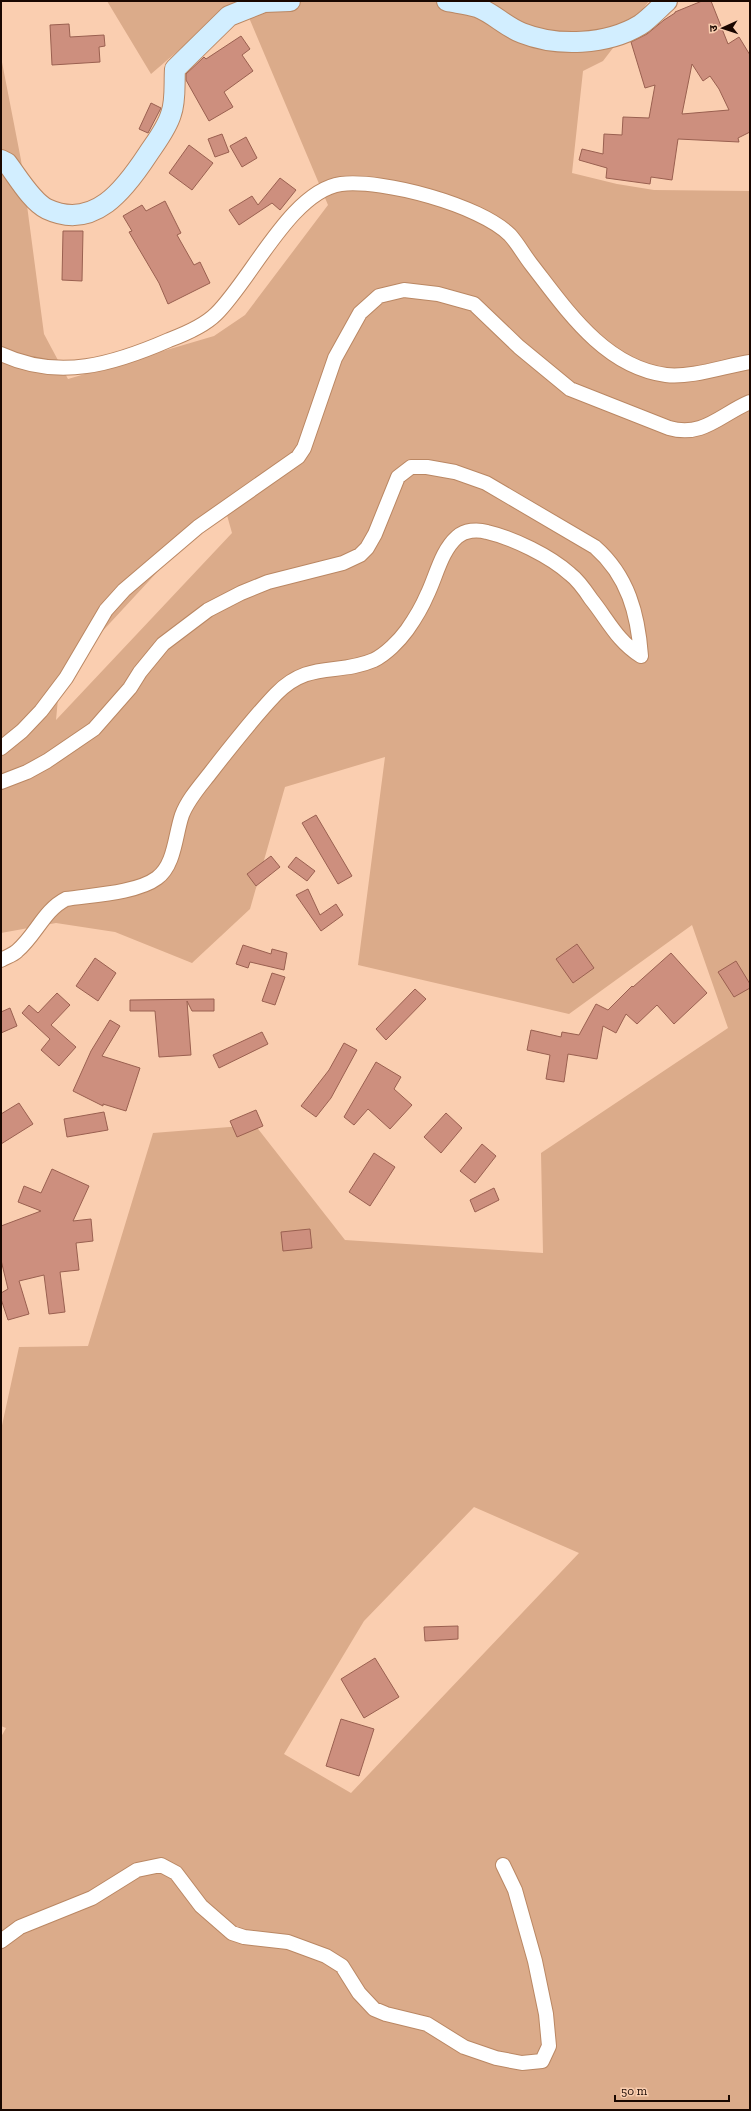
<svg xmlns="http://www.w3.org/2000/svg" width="751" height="2111" font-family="'Zilla Slab','Noto Sans Devanagari',serif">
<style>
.green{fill:#dbab8a;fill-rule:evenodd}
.building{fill:#cd8f7e;stroke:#9a6050;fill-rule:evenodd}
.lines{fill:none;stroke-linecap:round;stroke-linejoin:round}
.street-casing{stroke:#ba8763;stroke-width:16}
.secondary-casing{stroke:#ba8763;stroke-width:22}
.street{stroke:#fff;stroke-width:14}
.secondary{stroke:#d2eeff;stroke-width:20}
</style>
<rect width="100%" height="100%" fill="#faceb0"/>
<path class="green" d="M 107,1 L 236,1 L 151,74 Z
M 242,1 L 649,1 L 603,61 L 583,71 L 572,173 L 617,184 L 654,190 L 750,191 L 750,2110 L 1,2110 L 1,1737 L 6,1728 L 1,1726 L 1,1430 L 19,1347 L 88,1346 L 153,1133 L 255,1125 L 345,1240 L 543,1253 L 541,1153 L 728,1028 L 692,925 L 569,1014 L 358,965 L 385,757 L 285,787 L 250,909 L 192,963 L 115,932 L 56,923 L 1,933 L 1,57 L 21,160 L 44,334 L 68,379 L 214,336 L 245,315 L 328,205 ZM 223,501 L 232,533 L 56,720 L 60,677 ZM 474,1507 L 579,1553 L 351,1793 L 284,1754 L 364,1621 Z"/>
<path class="building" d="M 702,1 L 711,1 L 728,44 L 739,37 L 750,55 L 750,132 L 738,138 L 739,142 L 678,139 L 672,180 L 651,177 L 650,184 L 606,178 L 607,168 L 579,160 L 582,149 L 603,154 L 604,134 L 622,135 L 623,117 L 649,118 L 655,85 L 645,88 L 631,42 L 647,34 L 664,20 L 675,13 L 675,12 ZM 692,64 L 703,81 L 710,76 L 719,89 L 729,110 L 682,114 Z
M 69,24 L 70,37 L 104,35 L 105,46 L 99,47 L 100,62 L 52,65 L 50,25 Z
M 241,36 L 250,49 L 242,55 L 253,71 L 224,92 L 233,107 L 209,121 L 186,80 L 186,74 L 204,57 L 206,59 Z
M 151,103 L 161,108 L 148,133 L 139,129 Z
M 222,134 L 229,152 L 215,157 L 208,139 Z
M 246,137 L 257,158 L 242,167 L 230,146 Z
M 189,145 L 213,163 L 192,190 L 169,173 Z
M 280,178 L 296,190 L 280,210 L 272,203 L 239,225 L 229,210 L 252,196 L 258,205 Z
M 165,201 L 181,233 L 177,235 L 194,265 L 200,262 L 210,283 L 168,304 L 159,283 L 129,232 L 132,231 L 123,216 L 142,205 L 146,211 Z
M 63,231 L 83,231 L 82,281 L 62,280 Z
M 316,815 L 352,876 L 338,884 L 302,823 Z
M 271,856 L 280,867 L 256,886 L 247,874 Z
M 296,857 L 315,871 L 307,881 L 288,867 Z
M 308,889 L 320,915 L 336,904 L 343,915 L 321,931 L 296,895 Z
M 577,944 L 594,968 L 573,983 L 556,959 Z
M 243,945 L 271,954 L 272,949 L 287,953 L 284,970 L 250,962 L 248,968 L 236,964 Z
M 671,953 L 707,993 L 674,1024 L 657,1005 L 637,1024 L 626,1014 L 616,1033 L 603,1026 L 597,1059 L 568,1054 L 564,1082 L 546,1079 L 550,1055 L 527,1050 L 531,1030 L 561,1037 L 562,1032 L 579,1035 L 596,1004 L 608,1010 L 632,986 L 633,987 Z
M 95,958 L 116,973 L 98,1001 L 76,986 Z
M 736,961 L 750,984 L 750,988 L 734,997 L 718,972 Z
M 272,973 L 285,977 L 275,1005 L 262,1001 Z
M 415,989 L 426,999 L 386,1040 L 376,1029 Z
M 57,993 L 70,1005 L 51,1025 L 76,1047 L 59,1066 L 41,1050 L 50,1039 L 22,1013 L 29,1005 L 38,1013 Z
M 214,999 L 214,1011 L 192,1011 L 187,1001 L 191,1055 L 159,1057 L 155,1011 L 130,1011 L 130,1000 Z
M 10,1008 L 17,1026 L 1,1033 L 1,1012 Z
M 110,1020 L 120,1026 L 102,1056 L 140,1068 L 126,1111 L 103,1104 L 103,1106 L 73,1091 L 91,1051 Z
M 262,1032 L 268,1044 L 219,1068 L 213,1055 Z
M 344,1043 L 357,1050 L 331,1098 L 316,1117 L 301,1106 L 329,1070 Z
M 376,1062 L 401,1077 L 394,1089 L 412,1105 L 390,1129 L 368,1109 L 354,1125 L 344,1117 Z
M 19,1103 L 33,1124 L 1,1144 L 1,1114 Z
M 256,1110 L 263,1126 L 237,1137 L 230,1121 Z
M 104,1112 L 108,1130 L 67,1137 L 64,1119 Z
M 446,1113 L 462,1128 L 441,1153 L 424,1137 Z
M 482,1144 L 496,1156 L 475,1183 L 460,1171 Z
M 374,1153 L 395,1167 L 370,1206 L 349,1192 Z
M 52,1169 L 89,1186 L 73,1221 L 91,1219 L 93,1241 L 76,1243 L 79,1270 L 60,1272 L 65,1312 L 49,1314 L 44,1275 L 19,1281 L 29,1314 L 8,1320 L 1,1299 L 1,1293 L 8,1289 L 1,1260 L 1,1226 L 41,1211 L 18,1202 L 24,1186 L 41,1193 Z
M 494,1188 L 499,1200 L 475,1212 L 470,1200 Z
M 310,1229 L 312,1248 L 283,1251 L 281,1232 Z
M 458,1626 L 458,1639 L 425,1641 L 424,1627 Z
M 375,1658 L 399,1697 L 364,1718 L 341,1679 Z
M 341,1719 L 374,1729 L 359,1776 L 326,1766 Z"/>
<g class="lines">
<defs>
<path id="street" d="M 1,354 C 59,381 114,364 169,340 C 185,334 204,326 216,314 C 251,280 291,191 341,184 C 383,179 480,205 510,235 C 518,244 524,255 531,264 C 566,309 604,367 666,375 C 691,378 725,366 750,362
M 1,748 L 22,731 L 41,711 L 66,678 L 106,610 L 124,590 L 198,527 L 298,457 L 304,448 L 335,358 L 360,313 L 379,296 L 404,290 L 438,294 L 474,304 L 519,347 L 570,389 L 669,428 C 703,438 721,414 750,402
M 1,782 L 27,772 L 47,761 L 94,729 L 130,688 L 140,672 L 163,644 L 208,610 L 241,593 L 268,582 L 343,563 L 360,555 L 367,548 L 375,534 L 398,477 L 411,467 L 427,467 L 455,472 L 486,483 L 595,547 C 628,576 638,614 641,656
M 1,960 C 6,957 13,955 17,951 C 36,935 44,910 66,899 C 92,895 137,893 157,878 C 175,865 175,835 182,815 C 188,799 201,785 211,772 C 232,745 253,718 276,694 C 309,660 337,676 374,660 C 386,654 399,641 407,630 C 414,620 422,607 427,595 C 436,577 441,551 457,537 C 465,530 477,529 487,532 C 513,538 550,556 570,574 C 578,580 585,590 591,599 C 608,620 617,641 641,656
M 1,1941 L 20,1927 L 92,1898 L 137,1870 L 161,1865 L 176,1873 L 201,1906 L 232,1933 L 244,1937 L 288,1942 L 326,1956 L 342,1966 L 359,1993 L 374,2009 L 386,2014 L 427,2024 L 464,2047 L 496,2058 L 522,2063 L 542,2061 L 549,2046 L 546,2014 L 535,1961 L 515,1890 L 503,1865"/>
<path id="secondary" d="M 447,1 C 457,3 468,4 477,7 C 493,13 506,27 522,33 C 557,47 607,45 640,25 C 649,19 658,9 667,1
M 1,160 L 7,163 C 17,176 32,202 47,209 C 94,231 125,189 148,154 C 156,142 167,128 171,114 C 176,101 174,83 175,69 L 229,16 L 264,2 L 290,1"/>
</defs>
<use href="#street" class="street-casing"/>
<use href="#secondary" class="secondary-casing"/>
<use href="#street" class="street"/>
<use href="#secondary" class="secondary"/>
</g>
<rect width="751" height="2111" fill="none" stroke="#190700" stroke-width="4"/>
<g transform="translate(723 28) rotate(267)" stroke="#faceb0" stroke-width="3" paint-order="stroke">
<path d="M0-3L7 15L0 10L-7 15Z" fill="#190700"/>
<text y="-6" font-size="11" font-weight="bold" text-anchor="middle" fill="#190700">उ</text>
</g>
<path d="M615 2095v6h114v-6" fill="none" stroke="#190700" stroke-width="2"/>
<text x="621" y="2095" font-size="12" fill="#190700" stroke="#faceb0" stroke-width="3" paint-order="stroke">50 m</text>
</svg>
